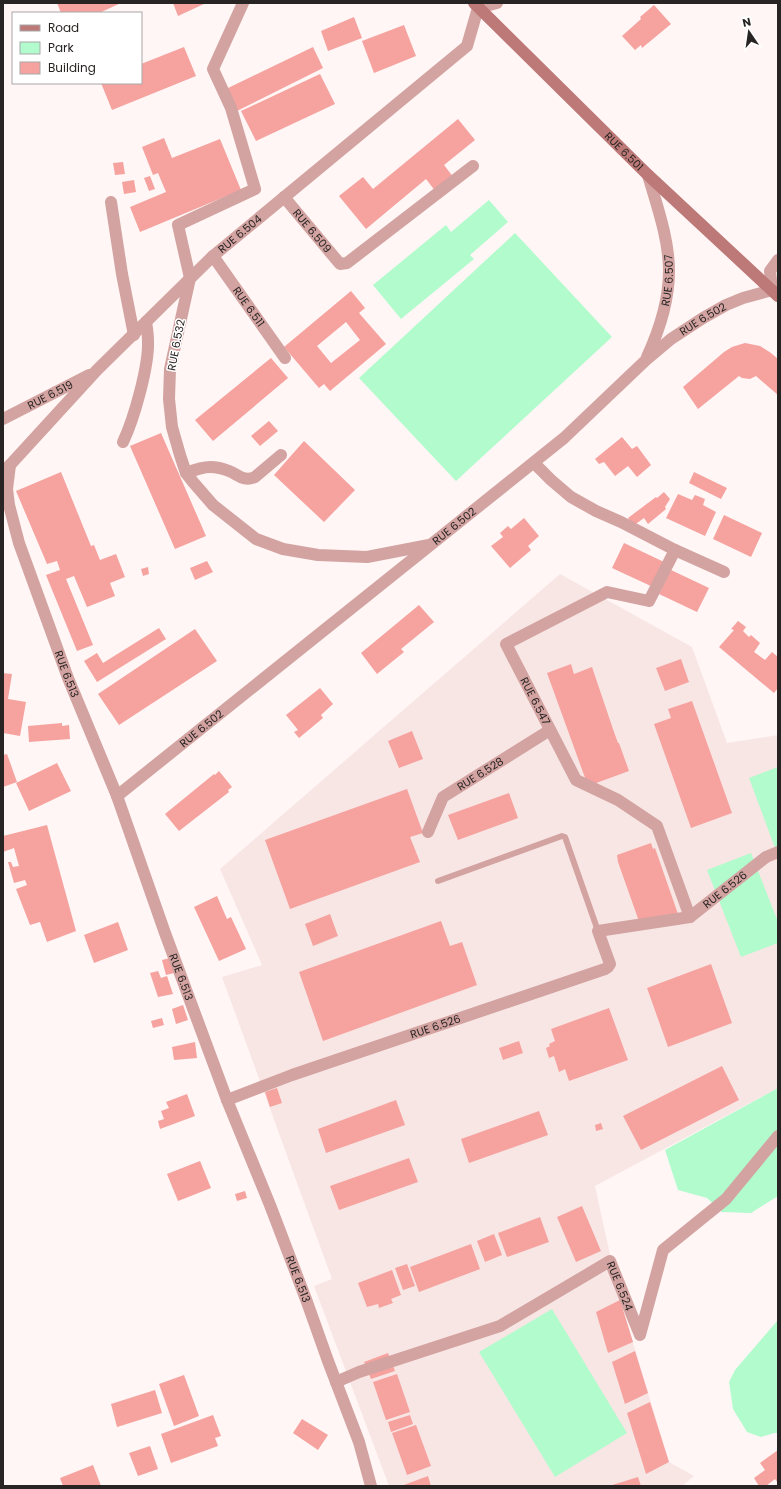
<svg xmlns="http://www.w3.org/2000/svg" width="781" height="1489" font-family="Poppins,sans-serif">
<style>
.built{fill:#f8e6e5}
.green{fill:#b2fbcd}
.building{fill:#f6a29f;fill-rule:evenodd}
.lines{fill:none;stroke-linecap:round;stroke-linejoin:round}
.lane{stroke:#d3a3a1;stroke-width:6}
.street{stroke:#d3a3a1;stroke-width:12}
.secondary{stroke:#bd7977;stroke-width:12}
.labels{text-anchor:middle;stroke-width:3;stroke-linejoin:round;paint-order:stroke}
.street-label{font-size:11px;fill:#272423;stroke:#fff}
</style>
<rect width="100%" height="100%" fill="#fff6f5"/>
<path class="built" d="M 560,574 L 692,647 L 727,743 L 778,735 L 778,1088 L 595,1186 L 620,1300 L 669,1462 L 694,1476 L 682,1486 L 389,1486 L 314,1286 L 332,1279 L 222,977 L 262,965 L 220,869 Z"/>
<path class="green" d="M 489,200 L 508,222 L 470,255 L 474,259 L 401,319 L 373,285 L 446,225 L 451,232 Z
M 515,233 L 612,337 L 456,481 L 359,378 Z
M 778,767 L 778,856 L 749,778 Z
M 751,853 L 778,922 L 778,943 L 741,957 L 707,870 Z
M 778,1088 L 778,1196 L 751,1213 L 722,1212 L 707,1198 L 678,1190 L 665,1150 Z
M 552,1309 L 627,1433 L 555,1477 L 479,1352 Z
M 778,1320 L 778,1433 L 774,1433 L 761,1437 L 747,1432 L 733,1409 L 729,1382 L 735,1370 Z"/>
<path class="building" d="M 57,3 L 121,3 L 99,13 L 61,13 Z
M 173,3 L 203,3 L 204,4 L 178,16 Z
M 654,5 L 671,24 L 642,48 L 641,45 L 635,50 L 622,36 L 641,19 L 640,17 Z
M 354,17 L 362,38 L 328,51 L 321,31 Z
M 404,25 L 416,56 L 374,73 L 362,41 Z
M 184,47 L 196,76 L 112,110 L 101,83 L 141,83 L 141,64 Z
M 313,47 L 323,68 L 237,111 L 226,89 Z
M 320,74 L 335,104 L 256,141 L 241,111 Z
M 458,119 L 475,140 L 444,165 L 454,178 L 436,192 L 426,179 L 366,229 L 339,196 L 363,177 L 373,189 Z
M 164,138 L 172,158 L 220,139 L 241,190 L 140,232 L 130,207 L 166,192 L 158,173 L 153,175 L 142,147 Z
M 123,162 L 125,174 L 115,175 L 113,163 Z
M 150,176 L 155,189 L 149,191 L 144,178 Z
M 134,180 L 136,192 L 124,194 L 122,182 Z
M 351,291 L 365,308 L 359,313 L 386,344 L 330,391 L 324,384 L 319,388 L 284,347 ZM 346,322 L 360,340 L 331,363 L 317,346 Z
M 745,343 L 760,346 L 771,353 L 778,359 L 778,395 L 756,376 L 750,379 L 742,378 L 739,376 L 698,409 L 683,387 L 724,352 L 732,347 Z
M 271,358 L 288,378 L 213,441 L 195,420 Z
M 269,421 L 278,431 L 260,446 L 251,436 Z
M 161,433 L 206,536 L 175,549 L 130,446 Z
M 622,437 L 632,449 L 637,446 L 651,465 L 637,477 L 628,466 L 615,476 L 604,462 L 599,464 L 595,459 Z
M 304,441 L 355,490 L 324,522 L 274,475 Z
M 61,472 L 91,546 L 94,545 L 100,560 L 116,554 L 125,577 L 110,583 L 115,596 L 87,607 L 74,576 L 66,579 L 93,645 L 77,651 L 46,575 L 60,570 L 57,561 L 47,564 L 16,491 Z
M 694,472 L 727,488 L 721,499 L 689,483 Z
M 664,492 L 670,499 L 665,507 L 666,509 L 648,524 L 644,518 L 633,526 L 628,518 L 656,497 L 657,498 Z
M 678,494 L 692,500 L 695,495 L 705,499 L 703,505 L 716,512 L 705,536 L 666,518 Z
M 724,515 L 762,533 L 751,557 L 713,539 Z
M 524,518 L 539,536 L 528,546 L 531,550 L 510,568 L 491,546 L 503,537 L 500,533 L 508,526 L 511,529 Z
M 624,543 L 664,562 L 653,587 L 612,568 Z
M 207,561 L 213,572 L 195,580 L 190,568 Z
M 148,567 L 149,574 L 143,576 L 141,569 Z
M 671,570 L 709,588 L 697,612 L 659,594 Z
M 419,605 L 434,622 L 401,649 L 404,652 L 377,674 L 361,653 Z
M 738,621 L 746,627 L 743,631 L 749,637 L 751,635 L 760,643 L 754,652 L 765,660 L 772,652 L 778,657 L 778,688 L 774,693 L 719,647 L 734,630 L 731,629 Z
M 159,628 L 166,639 L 97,682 L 84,661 L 97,653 L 103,663 Z
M 195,629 L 217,661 L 119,725 L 98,694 Z
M 681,659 L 689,682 L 665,691 L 656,668 Z
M 571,664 L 574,674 L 592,667 L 614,732 L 618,743 L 619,743 L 629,771 L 588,786 L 547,673 Z
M 3,673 L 12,674 L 8,699 L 26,702 L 20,736 L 3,733 Z
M 320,688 L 333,704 L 321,715 L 323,718 L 299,738 L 294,732 L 298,730 L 286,715 Z
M 692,701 L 732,813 L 691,828 L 654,724 L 671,718 L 668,709 Z
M 62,723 L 62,726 L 69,725 L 70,739 L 29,742 L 28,726 Z
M 412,731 L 423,759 L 399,768 L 388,741 Z
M 7,754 L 17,782 L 3,787 L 3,755 Z
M 57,763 L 71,791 L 29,811 L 16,783 Z
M 219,771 L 232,787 L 228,790 L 229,792 L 179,831 L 165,814 L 214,774 L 215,775 Z
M 407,789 L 423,833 L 410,837 L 420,862 L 290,909 L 265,840 Z
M 509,793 L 518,818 L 458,840 L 448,815 Z
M 47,825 L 76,931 L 47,942 L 40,922 L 30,925 L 16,889 L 27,885 L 25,880 L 14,883 L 8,862 L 11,862 L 13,867 L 19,866 L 14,848 L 3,852 L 3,836 Z
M 651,843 L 653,849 L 655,848 L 678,914 L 641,927 L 618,862 L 617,855 Z
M 217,896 L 227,919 L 231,917 L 246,949 L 219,961 L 194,907 Z
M 330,914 L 338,936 L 313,946 L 305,924 Z
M 441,921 L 450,946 L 462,942 L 477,985 L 323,1041 L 299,972 Z
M 118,922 L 128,950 L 94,963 L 84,935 Z
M 170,958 L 174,973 L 166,975 L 162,960 Z
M 711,964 L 732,1023 L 668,1047 L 647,988 Z
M 158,971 L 161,978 L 167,976 L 173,994 L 158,997 L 150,973 Z
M 183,1005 L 188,1020 L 176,1024 L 172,1009 Z
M 609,1008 L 628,1060 L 569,1081 L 565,1069 L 559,1072 L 554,1056 L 549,1058 L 546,1048 L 550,1046 L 549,1044 L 555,1041 L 551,1029 Z
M 162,1018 L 164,1025 L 153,1028 L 151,1021 Z
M 519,1041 L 523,1053 L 503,1060 L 499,1048 Z
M 195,1042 L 197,1058 L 174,1060 L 172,1047 Z
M 722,1066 L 739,1100 L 641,1150 L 623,1116 Z
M 277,1088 L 282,1103 L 270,1107 L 265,1092 Z
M 187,1094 L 195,1116 L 160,1129 L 158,1121 L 164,1119 L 161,1111 L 169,1108 L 166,1102 Z
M 396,1100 L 405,1125 L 326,1153 L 318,1129 Z
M 539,1111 L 548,1135 L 469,1163 L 461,1139 Z
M 601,1123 L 603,1129 L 596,1131 L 595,1125 Z
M 409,1158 L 418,1182 L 339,1210 L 330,1186 Z
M 200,1161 L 211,1188 L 178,1201 L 167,1174 Z
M 245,1191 L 247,1198 L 237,1201 L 235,1194 Z
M 582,1206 L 601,1251 L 576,1262 L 557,1217 Z
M 540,1217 L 549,1242 L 507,1257 L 498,1233 Z
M 494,1234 L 502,1255 L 485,1262 L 477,1241 Z
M 471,1244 L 480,1269 L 419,1292 L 410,1267 Z
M 407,1264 L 415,1286 L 403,1290 L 395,1268 Z
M 392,1270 L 401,1295 L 391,1299 L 393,1303 L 379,1308 L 378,1304 L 367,1307 L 358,1283 Z
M 620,1300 L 633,1342 L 608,1353 L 596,1312 Z
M 635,1351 L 648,1393 L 625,1404 L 612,1362 Z
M 388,1353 L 395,1371 L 371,1379 L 364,1362 Z
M 397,1374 L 410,1412 L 386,1420 L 373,1382 Z
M 184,1375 L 199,1416 L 174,1426 L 159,1384 Z
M 155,1390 L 162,1413 L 117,1427 L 111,1404 Z
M 650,1402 L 669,1462 L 646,1474 L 627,1413 Z
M 213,1415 L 221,1436 L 215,1438 L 218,1446 L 171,1463 L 161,1434 Z
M 410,1415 L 413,1424 L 391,1432 L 388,1422 Z
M 302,1419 L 328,1435 L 318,1450 L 293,1433 Z
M 416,1425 L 431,1466 L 407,1475 L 392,1433 Z
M 150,1446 L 158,1469 L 138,1476 L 129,1453 Z
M 778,1450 L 778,1483 L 775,1479 L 766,1486 L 759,1486 L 754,1478 L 765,1470 L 760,1463 Z
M 93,1465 L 101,1486 L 63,1486 L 60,1478 Z
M 428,1476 L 431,1486 L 401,1486 Z
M 638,1477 L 641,1486 L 609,1486 Z"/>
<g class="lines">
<path class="lane" d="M 438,881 L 562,836 L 565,837 L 598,931"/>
<g class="street">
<path d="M 243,3 L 213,69 L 231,108 L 255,189 L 178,225 L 190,278 L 170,369 L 169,399 L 172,427 L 180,455 L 186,473 L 193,482 L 213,505 L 256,539 L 283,549 L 318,555 L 367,557 L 429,545"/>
<path id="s1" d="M 284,197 L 340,264 L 347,263 L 473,166"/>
<path d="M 111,202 L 122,274 L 134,335"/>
<path id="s2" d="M 213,256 L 285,358"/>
<path id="s3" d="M 647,357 C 659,331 669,300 669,271 C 669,239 657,206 648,175"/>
<path id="s4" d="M 3,419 L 89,375"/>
<path d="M 123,442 C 134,419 149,366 148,341 C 148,335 147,328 146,322"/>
<path id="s5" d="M 534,463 L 551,480 L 571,497 L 596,511 L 621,522 L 675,550 L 649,601 L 607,592 L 506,644 L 576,780 L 618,800 L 657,826 L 690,917"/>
<path id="s6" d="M 10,465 L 7,489 L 9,505 L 19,543 L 68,678 L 117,796 L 165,933 L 227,1100 L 270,1205 L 307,1302 L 328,1361 L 359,1442 L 371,1486"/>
<path id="s7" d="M 4,470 L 10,465 L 97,370 L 213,256 L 467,46 L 478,8 L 497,3"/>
<path d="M 186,473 C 194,470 202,467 210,467 C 216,467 224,469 229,471 C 239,475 244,482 255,477 L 281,455"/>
<path d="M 675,550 L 724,572"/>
<path id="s8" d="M 117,796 L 564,438 L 646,360 L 671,339 L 703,318 L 726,305 L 743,298 L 772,290 L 770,271 L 778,260"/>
<path id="s9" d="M 428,832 L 443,797 L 550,730"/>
<path id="s10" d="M 227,1100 L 292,1075 L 605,969 L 608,967 L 610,964 L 598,931 L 690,917 L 766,857 L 778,852"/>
<path id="s11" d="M 336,1382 L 359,1372 L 500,1326 L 610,1261 L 640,1335 L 663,1250 L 726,1199 L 778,1136"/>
</g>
<path class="secondary" id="s12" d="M 474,3 L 648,175 L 778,296"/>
</g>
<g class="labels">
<g class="street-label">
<text dy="4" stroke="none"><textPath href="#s12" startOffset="211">RUE 6.501</textPath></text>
<text dy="4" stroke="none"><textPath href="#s1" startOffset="44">RUE 6.509</textPath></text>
<text dy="4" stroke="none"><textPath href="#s7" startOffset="334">RUE 6.504</textPath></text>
<text dy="4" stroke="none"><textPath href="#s3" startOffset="80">RUE 6.507</textPath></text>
<text dy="4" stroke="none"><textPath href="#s2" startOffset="62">RUE 6.511</textPath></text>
<text dy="4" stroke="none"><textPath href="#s8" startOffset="756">RUE 6.502</textPath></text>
<text transform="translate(176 345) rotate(-79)" y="4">RUE 6.532</text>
<text dy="4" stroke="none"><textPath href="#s4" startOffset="53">RUE 6.519</textPath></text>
<text dy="4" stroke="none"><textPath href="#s8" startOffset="432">RUE 6.502</textPath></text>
<text dy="4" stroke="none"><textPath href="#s6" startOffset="219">RUE 6.513</textPath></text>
<text dy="4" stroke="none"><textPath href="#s5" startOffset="445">RUE 6.547</textPath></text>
<text dy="4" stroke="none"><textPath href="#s8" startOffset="108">RUE 6.502</textPath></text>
<text dy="4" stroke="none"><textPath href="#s9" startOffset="82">RUE 6.528</textPath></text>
<text dy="4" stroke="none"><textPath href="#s10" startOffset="580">RUE 6.526</textPath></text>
<text dy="4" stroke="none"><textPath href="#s6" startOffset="543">RUE 6.513</textPath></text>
<text dy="4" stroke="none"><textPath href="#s10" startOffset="221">RUE 6.526</textPath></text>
<text dy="4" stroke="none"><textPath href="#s6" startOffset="867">RUE 6.513</textPath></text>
<text dy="4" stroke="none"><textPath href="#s11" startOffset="328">RUE 6.524</textPath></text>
</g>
</g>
<rect width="781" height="1489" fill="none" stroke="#272423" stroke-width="8"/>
<rect x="12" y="12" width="130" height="72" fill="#ffffff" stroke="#a9a7a7"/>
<rect x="20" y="25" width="20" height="6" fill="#bd7977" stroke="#a9a7a7"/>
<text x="48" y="32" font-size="12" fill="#272423">Road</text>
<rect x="20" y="42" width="20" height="12" fill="#b2fbcd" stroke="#a9a7a7"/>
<text x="48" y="52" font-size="12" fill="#272423">Park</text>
<rect x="20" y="62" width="20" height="12" fill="#f6a29f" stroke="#a9a7a7"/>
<text x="48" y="72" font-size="12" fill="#272423">Building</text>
<g transform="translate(749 32) rotate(347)" stroke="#ffffff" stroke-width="3" paint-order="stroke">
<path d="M0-3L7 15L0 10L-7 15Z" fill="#272423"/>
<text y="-6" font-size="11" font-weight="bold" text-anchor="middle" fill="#272423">N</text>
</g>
</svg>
